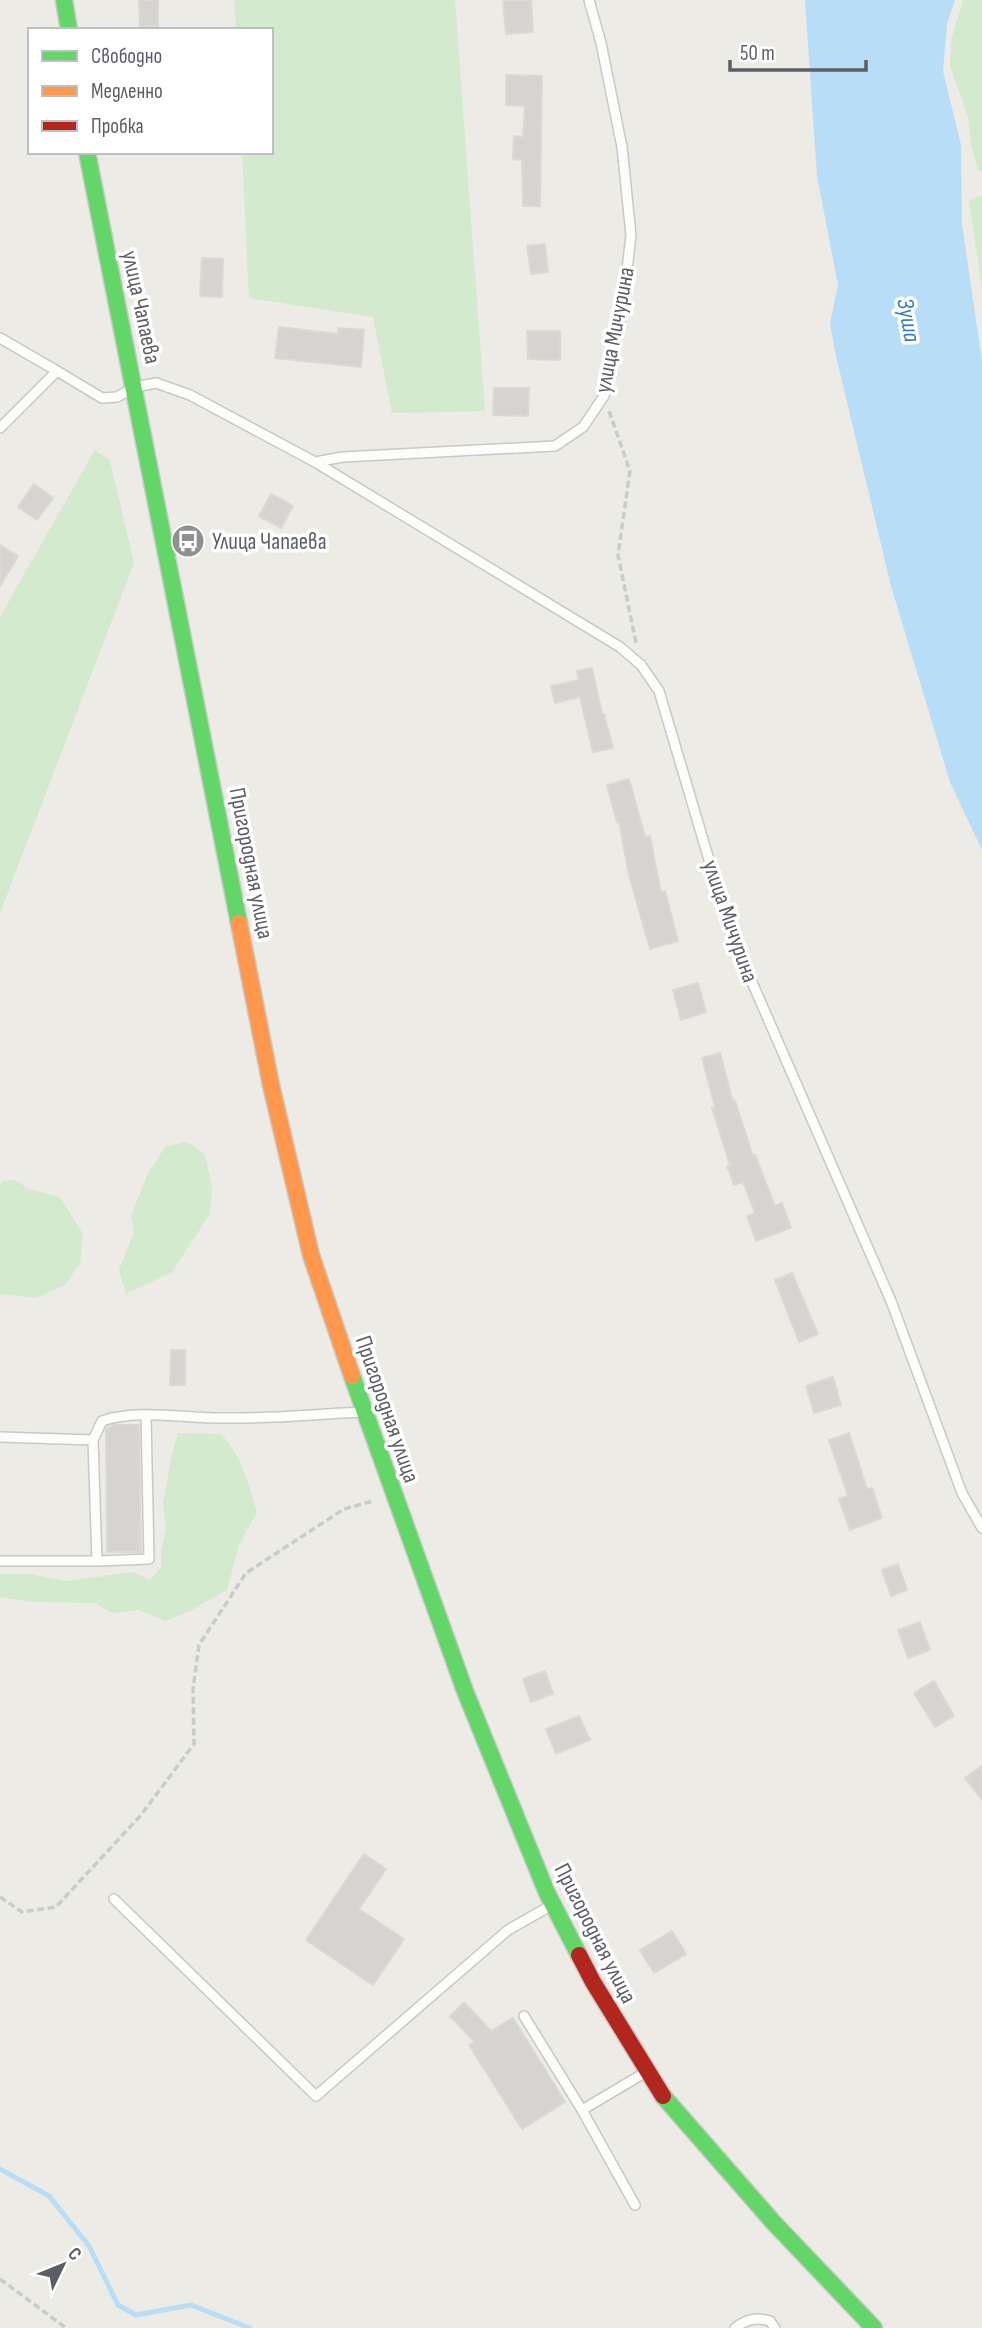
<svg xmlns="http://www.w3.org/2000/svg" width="982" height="2328" font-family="'Sofia Sans Condensed',sans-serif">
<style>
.green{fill:#d3eace}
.water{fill:#b8def7}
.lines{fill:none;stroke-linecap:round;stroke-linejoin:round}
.stream{stroke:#b8def7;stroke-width:5}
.building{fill:#d5d4d0;stroke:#dcd9d4;stroke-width:2}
.lane-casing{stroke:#c8c8c7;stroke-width:12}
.fast-casing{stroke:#c8c9c7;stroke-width:19}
.slow-casing{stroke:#c8c9c7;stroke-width:19}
.jam-casing{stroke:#c8c9c7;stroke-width:19}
.path{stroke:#c8cdca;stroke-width:3.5;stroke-dasharray:7 3.5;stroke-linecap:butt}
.lane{stroke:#fcfcfb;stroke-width:9}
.fast{stroke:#63d668;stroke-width:16}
.slow{stroke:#ff974d;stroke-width:16}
.jam{stroke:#b3261e;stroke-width:16}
.labels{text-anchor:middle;stroke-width:7;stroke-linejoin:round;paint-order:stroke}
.street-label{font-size:23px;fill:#5b5f65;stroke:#fff}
.poi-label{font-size:23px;fill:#5b5f65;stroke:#fff;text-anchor:start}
.water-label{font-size:24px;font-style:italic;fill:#367abb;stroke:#fff}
</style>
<rect width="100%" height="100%" fill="#ecebe5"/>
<path class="green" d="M 234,0 L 455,0 L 485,411 L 392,413 L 373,317 L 249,298 L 242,152 L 271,152 L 271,30 L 236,30 Z
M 963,0 L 982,0 L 982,171 L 978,170 L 971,144 L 968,117 L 950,66 L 951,40 Z
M 982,195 L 982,289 L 969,201 Z
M 95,450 L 110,461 L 134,563 L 0,913 L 0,617 Z
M 187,1142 L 205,1154 L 212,1188 L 210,1214 L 172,1272 L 126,1294 L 119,1270 L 134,1232 L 131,1216 L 148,1173 L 165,1147 Z
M 15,1180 L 29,1189 L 60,1197 L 83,1234 L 80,1263 L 65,1285 L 36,1298 L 0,1294 L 0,1184 L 3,1181 Z
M 178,1433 L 221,1434 C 242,1457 248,1483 257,1512 L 239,1545 L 227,1590 L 190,1611 L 165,1621 L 139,1610 L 111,1613 L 95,1603 L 32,1602 L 0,1597 L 0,1574 L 29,1574 L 67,1581 L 132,1572 L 150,1580 L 161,1568 L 161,1551 L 166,1528 L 163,1504 L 171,1458 Z"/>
<path class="water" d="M 805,0 L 955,0 L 947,24 L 943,71 L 961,145 L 962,224 L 982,361 L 982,850 L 950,782 L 891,586 L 835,352 L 830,323 L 838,285 L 817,176 Z"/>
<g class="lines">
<path class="stream" d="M 0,2169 L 49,2196 L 89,2246 L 118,2305 L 136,2315 L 191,2305 L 250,2328"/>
</g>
<path class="building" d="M 139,0 L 158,0 L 158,26 L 140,26 Z
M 503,0 L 531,0 L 533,32 L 506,34 Z
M 506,75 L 542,76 L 540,206 L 523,206 L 522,160 L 513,159 L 514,136 L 523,137 L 525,106 L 506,105 Z
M 545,244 L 548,272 L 531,274 L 527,246 Z
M 202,258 L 223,259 L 222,297 L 200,296 Z
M 279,327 L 338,334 L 338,328 L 364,330 L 361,367 L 275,358 Z
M 527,331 L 560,331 L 560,360 L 528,359 Z
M 494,388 L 529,388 L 528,416 L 493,415 Z
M 34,484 L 53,498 L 37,520 L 18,507 Z
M 271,494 L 293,506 L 281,528 L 259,516 Z
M 0,545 L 18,556 L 0,586 Z
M 592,668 L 602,714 L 604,714 L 613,748 L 593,752 L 580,697 L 555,703 L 551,686 L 579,680 L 577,671 Z
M 629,779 L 645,837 L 650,836 L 661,892 L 665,891 L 678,941 L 650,949 L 629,875 L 619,821 L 617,822 L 607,785 Z
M 698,983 L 706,1012 L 681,1020 L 673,990 Z
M 720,1053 L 733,1102 L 735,1101 L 753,1156 L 755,1155 L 775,1206 L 782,1203 L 791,1228 L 756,1241 L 747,1216 L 755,1213 L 743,1182 L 734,1185 L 727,1166 L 730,1165 L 712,1108 L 715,1107 L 702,1058 Z
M 792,1273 L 818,1334 L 799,1342 L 775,1280 Z
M 171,1350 L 185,1350 L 185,1385 L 170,1385 Z
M 833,1377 L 841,1405 L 814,1413 L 806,1386 Z
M 113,1425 L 139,1425 L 141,1552 L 107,1552 L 106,1429 Z
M 849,1433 L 867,1489 L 872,1488 L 882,1518 L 850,1530 L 839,1499 L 848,1496 L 829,1440 Z
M 898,1564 L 907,1590 L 891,1596 L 882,1570 Z
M 920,1622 L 930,1650 L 908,1658 L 898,1630 Z
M 545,1671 L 553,1694 L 531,1702 L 523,1679 Z
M 934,1681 L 954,1716 L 935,1727 L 914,1693 Z
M 579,1716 L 590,1740 L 556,1754 L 546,1729 Z
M 982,1766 L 982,1800 L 965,1778 Z
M 364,1854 L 386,1869 L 359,1909 L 404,1939 L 373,1985 L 306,1940 Z
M 672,1931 L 686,1954 L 654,1973 L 640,1950 Z
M 464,2002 L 491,2031 L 513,2018 L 565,2102 L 522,2129 L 469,2045 L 475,2042 L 450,2016 Z"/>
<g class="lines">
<defs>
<path id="lane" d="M 0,338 L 57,371
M 0,428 L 57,371 L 102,398 L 117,397 L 135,387 L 156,383 L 190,395 L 315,462 L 620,647 L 641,665 L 659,691 L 731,934 L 891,1301 L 962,1493 L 982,1528
M 315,462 L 343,457 L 555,446 L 583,427 L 604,396 L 622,313 L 631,235 L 622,147 L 601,43 L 589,0
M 0,1437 L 93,1440
M 0,1561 L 97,1561 L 93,1440 L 102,1421 C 136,1409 185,1418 221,1418 C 268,1419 316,1414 363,1412
M 97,1561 L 149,1559 L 146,1416
M 114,1899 L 316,2096 L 508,1930 L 552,1905
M 524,2016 L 582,2110 L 646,2072
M 582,2110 L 635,2205
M 735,2328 C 747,2319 756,2317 770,2321 L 775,2328"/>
<path id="fast" d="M 64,0 L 69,30
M 87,152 L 239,923
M 352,1376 L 465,1691 L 547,1893 L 579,1955
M 663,2096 L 774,2223 L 874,2328"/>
<path id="slow" d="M 239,923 L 271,1085 L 311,1255 L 352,1376"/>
<path id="jam" d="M 579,1955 L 593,1982 L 663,2096"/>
</defs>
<use href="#lane" class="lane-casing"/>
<use href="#fast" class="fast-casing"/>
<use href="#slow" class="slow-casing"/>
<use href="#jam" class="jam-casing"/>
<path class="path" d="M 609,411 L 630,471 L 618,555 L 636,643
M 0,1897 L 22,1912 L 56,1907 L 141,1815 L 194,1744 L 193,1689 L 199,1645 L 246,1573 L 344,1509 L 373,1501
M 0,2279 L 66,2328"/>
<use href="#lane" class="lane"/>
<use href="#fast" class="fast"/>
<use href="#slow" class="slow"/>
<use href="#jam" class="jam"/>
</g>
<defs>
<symbol id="bus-disc" viewBox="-11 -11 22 22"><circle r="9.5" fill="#8e9092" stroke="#fff"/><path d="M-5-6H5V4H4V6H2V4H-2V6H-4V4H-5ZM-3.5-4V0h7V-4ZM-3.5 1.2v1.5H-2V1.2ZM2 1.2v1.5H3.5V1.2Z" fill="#fff"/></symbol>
</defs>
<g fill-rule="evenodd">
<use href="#bus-disc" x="169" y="522" width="38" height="38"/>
</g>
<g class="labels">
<g class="street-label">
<text transform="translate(142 307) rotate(78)" y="8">улица Чапаева</text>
<text transform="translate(614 330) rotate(-79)" y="8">улица Мичурина</text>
<text transform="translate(252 863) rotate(79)" y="8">Пригородная улица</text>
<text transform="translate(731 921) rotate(71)" y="8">улица Мичурина</text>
<text transform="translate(388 1409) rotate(71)" y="8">Пригородная улица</text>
<text transform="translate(596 1933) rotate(63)" y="8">Пригородная улица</text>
</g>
<g class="poi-label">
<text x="212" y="549">Улица Чапаева</text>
</g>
<g class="water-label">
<text transform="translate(909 320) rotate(80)" y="8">Зуша</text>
</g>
</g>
<rect x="28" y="28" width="245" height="126" fill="#ffffff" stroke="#bdbfc1" stroke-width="2"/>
<rect x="42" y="51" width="35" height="10" fill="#63d668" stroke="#bdbfc1" stroke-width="2"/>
<text x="91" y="63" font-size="21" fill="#5b5f65">Свободно</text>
<rect x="42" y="86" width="35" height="10" fill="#ff974d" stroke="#bdbfc1" stroke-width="2"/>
<text x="91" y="98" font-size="21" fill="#5b5f65">Медленно</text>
<rect x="42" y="121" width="35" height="10" fill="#b3261e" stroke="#bdbfc1" stroke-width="2"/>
<text x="91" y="133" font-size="21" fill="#5b5f65">Пробка</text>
<g transform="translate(63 2265) rotate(47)" stroke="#ffffff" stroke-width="5" paint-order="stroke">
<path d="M0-5L12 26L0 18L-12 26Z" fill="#5b5f65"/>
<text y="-10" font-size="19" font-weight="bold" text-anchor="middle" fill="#5b5f65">С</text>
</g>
<path d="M730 60v10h136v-10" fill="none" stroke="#5b5f65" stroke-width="3.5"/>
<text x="740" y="60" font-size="21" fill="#5b5f65" stroke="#ffffff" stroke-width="5" paint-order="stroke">50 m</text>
</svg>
